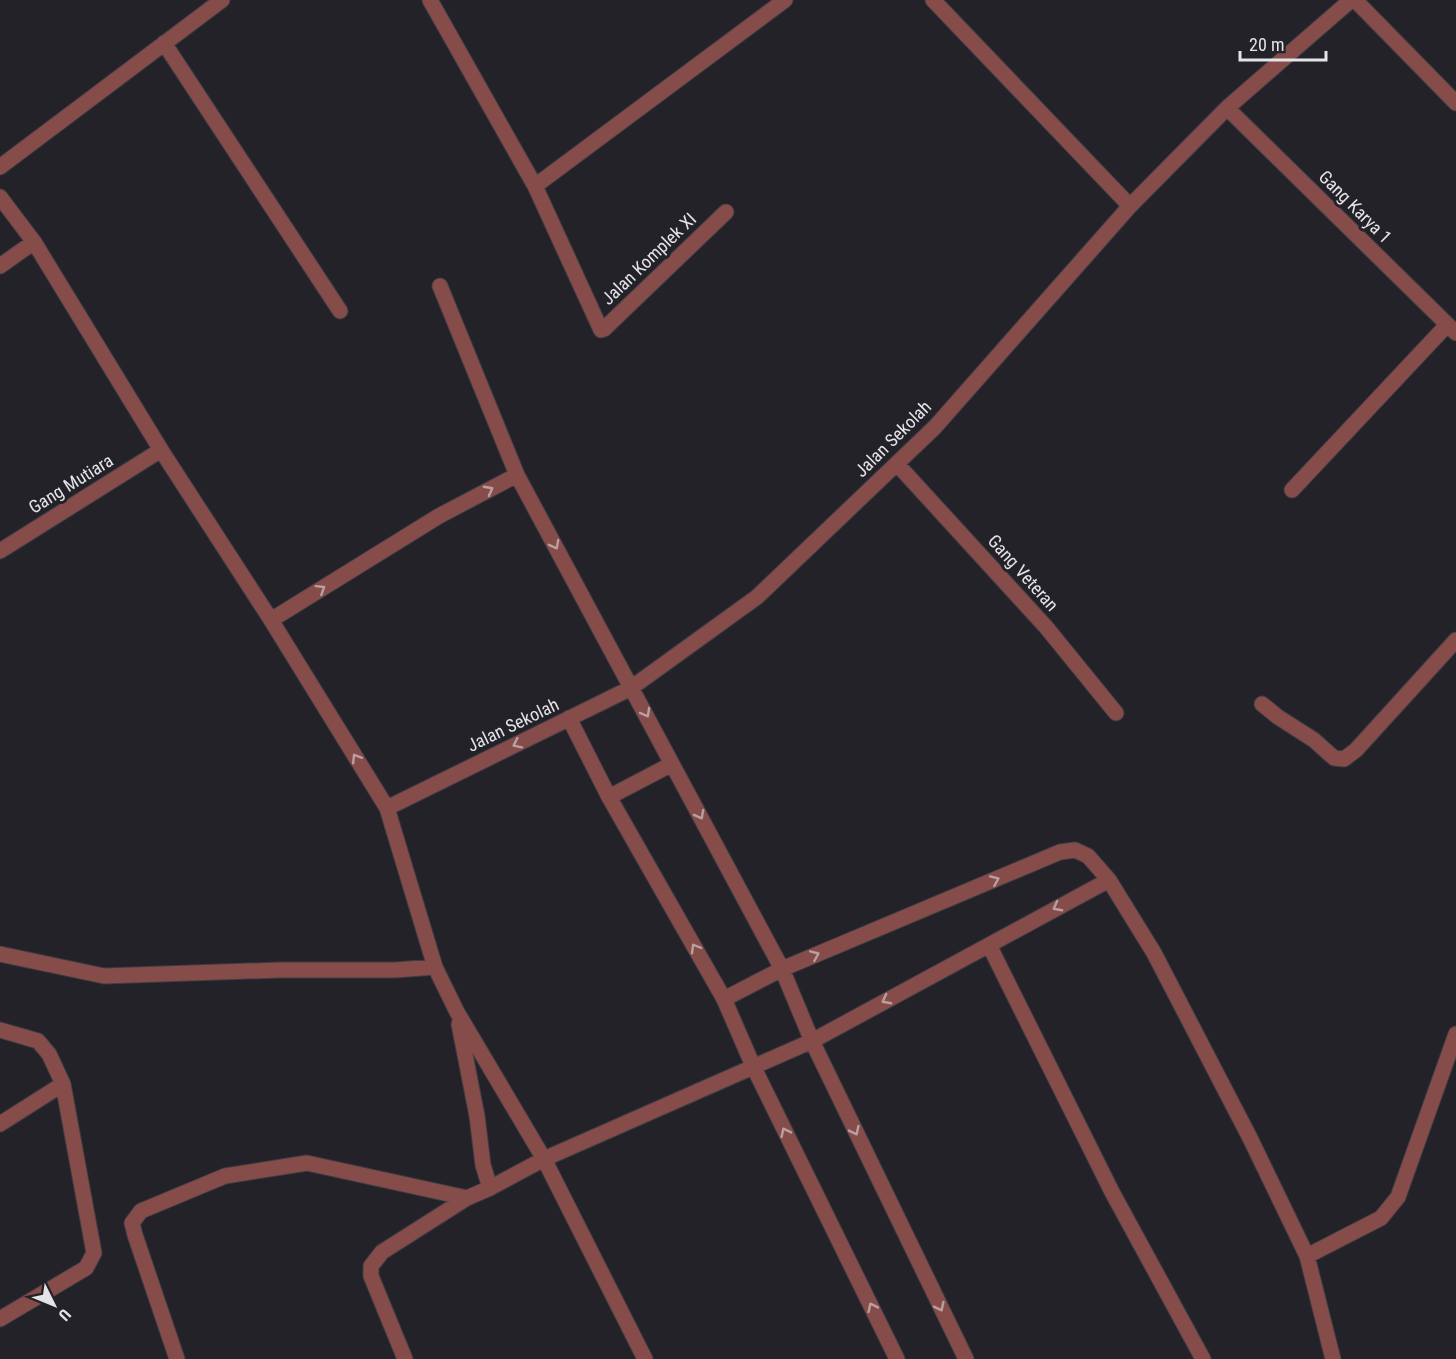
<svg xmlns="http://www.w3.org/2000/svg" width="1456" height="1359" font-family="'Roboto Condensed',sans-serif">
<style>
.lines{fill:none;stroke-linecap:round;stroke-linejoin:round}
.minor-casing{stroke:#3f3d44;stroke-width:17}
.minor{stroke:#864c4a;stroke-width:15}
.oneway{stroke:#ba9fa0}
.labels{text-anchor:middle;stroke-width:6;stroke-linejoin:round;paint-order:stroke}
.street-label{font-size:18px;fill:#e4e3e7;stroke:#242229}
</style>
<rect width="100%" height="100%" fill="#242229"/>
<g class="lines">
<defs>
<path id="minor" d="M 430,0 L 535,186 L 601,330 L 604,329 L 726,212
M 933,0 L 1130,206
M 1355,0 L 1456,103
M 164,43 L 340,311
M 1227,108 L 1456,333
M 0,167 L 222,0
M 535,186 L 785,0
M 0,197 L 34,242 L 161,450 L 271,620 L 387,808 L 435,967 L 457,1012 L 544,1159 L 645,1359
M 0,266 L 34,242
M 440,286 L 517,475 L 782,969 L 812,1041 L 966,1359
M 897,464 L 1046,627 L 1116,713
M 1292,490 L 1447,325
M 0,551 L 161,450
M 271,620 L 439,516 L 517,475
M 1262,704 L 1278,717 L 1314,740 L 1334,758 L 1344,759 L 1356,750 L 1456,640
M 569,718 L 609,797 L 724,999 L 754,1068 L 897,1359
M 609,797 L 672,764
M 387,808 L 631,688 L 757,597 L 935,427 L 1130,206 L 1227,108 L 1351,0
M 989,945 L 1112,1192 L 1203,1359
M 0,954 L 104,976 L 280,970 L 395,970 L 435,967
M 724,999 L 782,969 L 1060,852 L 1075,850 L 1088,856 L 1109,880 L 1154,953 L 1250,1138 L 1307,1256 L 1333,1359
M 459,1024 L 477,1116 L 483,1165 L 490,1188
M 0,1030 L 38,1041 L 49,1054 L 63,1084 L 94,1253 L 86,1268 L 0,1319
M 0,1124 L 63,1084
M 1307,1256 L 1381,1218 L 1398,1197 L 1456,1034
M 177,1359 L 135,1235 L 132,1223 L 141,1211 L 225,1176 L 307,1163 L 467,1198
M 405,1359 L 371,1276 L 371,1266 L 382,1252 L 467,1198 L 490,1188 L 544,1159 L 812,1041 L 1109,880"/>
</defs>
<use href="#minor" class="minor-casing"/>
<use href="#minor" class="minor"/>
</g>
<defs><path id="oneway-chevron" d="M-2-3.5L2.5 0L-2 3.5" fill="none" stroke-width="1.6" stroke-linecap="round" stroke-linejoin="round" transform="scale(1.5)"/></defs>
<g class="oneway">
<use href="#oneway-chevron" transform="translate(489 490) rotate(-28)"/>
<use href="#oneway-chevron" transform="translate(555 545) rotate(62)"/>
<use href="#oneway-chevron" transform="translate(321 589) rotate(-32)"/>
<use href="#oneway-chevron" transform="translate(646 713) rotate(61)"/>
<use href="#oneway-chevron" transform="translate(517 744) rotate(154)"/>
<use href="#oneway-chevron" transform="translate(356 758) rotate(-122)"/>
<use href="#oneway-chevron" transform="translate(700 815) rotate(62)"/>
<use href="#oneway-chevron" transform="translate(995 880) rotate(-23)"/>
<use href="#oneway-chevron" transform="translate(1057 907) rotate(152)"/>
<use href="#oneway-chevron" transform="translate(695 948) rotate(-120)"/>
<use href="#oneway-chevron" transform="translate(815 955) rotate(-23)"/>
<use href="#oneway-chevron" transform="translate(886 1000) rotate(152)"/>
<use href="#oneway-chevron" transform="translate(855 1131) rotate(64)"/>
<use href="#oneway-chevron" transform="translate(785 1132) rotate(-116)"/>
<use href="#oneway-chevron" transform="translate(872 1307) rotate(-116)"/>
<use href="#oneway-chevron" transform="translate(940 1307) rotate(64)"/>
</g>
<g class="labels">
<g class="street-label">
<text transform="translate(1355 207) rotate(45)" y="6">Gang Karya 1</text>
<text transform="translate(649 259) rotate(-44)" y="6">Jalan Komplek XI</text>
<text transform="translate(893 439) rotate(-45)" y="6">Jalan Sekolah</text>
<text transform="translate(71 484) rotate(-32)" y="6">Gang Mutiara</text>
<text transform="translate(1023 573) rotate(48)" y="6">Gang Veteran</text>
<text transform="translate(513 725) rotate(-26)" y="6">Jalan Sekolah</text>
</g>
</g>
<g transform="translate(54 1305) rotate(133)" stroke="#242229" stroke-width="4.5" paint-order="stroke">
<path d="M0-4.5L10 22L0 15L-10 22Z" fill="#e4e3e7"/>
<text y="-9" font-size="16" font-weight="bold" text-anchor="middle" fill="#e4e3e7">U</text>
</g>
<path d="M1240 51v9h86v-9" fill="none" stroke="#e4e3e7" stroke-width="3"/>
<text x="1249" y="51" font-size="18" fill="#e4e3e7" stroke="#242229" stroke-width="4.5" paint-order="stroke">20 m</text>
</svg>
